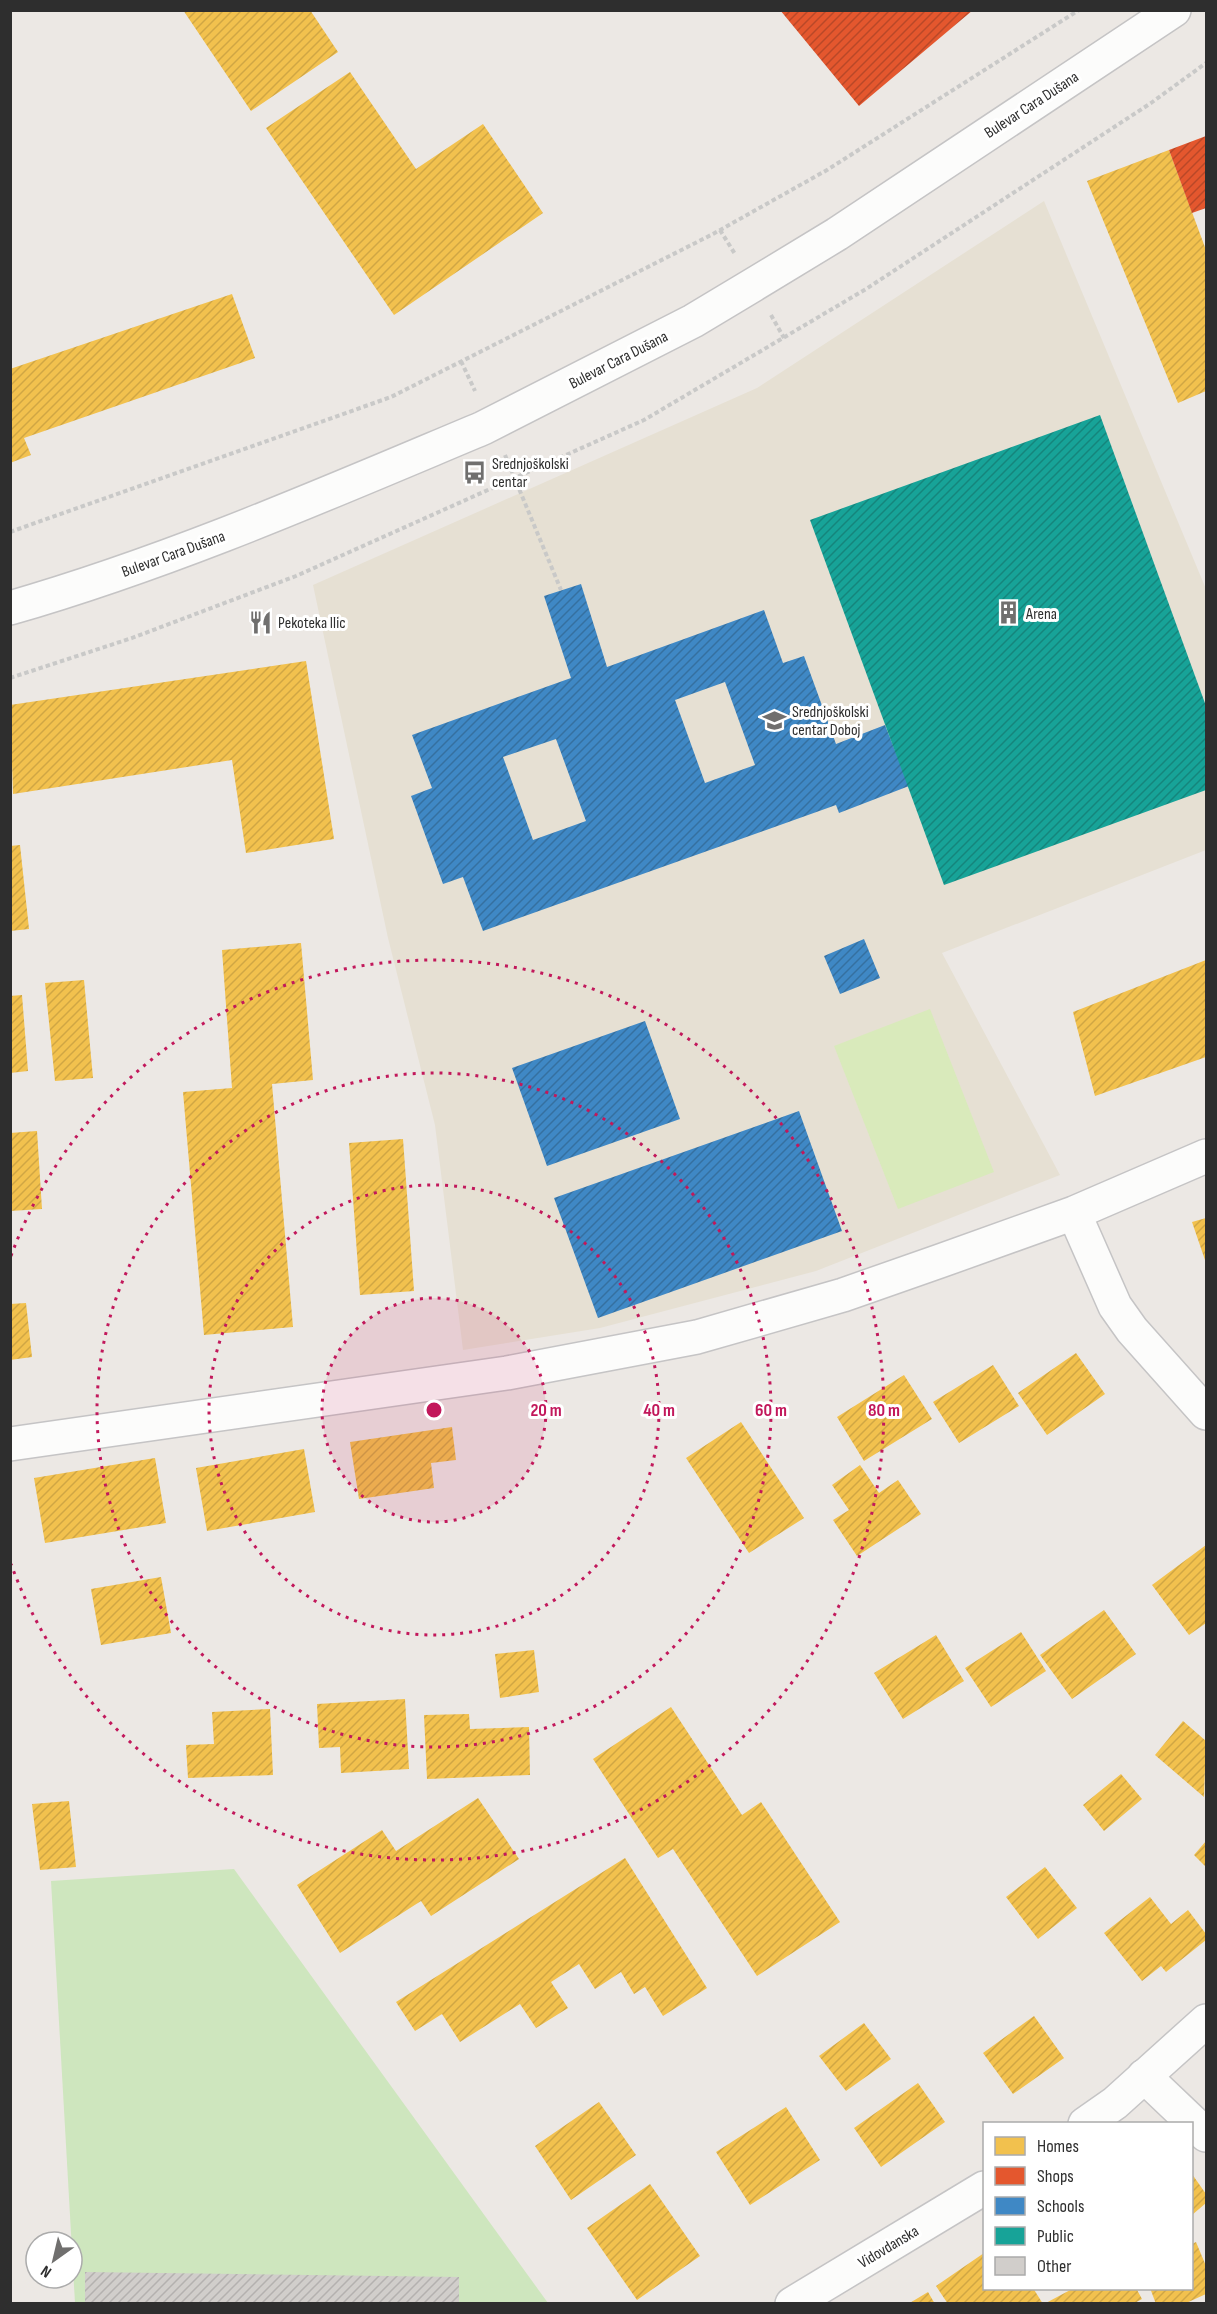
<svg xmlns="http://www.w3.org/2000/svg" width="1217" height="2314" font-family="'Sofia Sans Condensed',sans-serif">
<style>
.education{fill:#e6e0d3}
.grass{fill:#cee6be}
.pitch{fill:#d9eabb}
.homes{fill:url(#homes-hatch)}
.shops{fill:url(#shops-hatch)}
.schools{fill:url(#schools-hatch);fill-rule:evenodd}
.public{fill:url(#public-hatch)}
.building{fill:url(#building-hatch)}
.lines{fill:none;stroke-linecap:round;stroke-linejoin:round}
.street-casing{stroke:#c5c4c5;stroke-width:36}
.secondary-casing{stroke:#c5c4c5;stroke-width:36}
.path{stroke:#c9c9c8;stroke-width:4;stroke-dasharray:4.5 3;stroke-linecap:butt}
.street{stroke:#fcfcfb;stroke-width:33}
.secondary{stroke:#fcfcfb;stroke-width:33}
.ring{fill:none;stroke:#c2185b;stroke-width:3;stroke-dasharray:3 6}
.labels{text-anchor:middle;stroke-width:6;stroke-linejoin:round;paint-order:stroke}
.street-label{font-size:16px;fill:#2e2e2e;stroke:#fff}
.poi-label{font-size:16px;fill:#2e2e2e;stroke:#fff;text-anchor:start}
.centre{fill:#c2185b;stroke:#fff;stroke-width:3}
.ring-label{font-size:18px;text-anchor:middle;font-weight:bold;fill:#c2185b;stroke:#fff;stroke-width:6;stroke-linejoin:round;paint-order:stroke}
</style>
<defs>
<pattern id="homes-hatch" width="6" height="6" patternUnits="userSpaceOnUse" patternTransform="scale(1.5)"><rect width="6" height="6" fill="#f2c14e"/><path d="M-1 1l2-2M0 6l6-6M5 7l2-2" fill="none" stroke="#d0a644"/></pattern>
<pattern id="shops-hatch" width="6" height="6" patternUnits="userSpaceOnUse" patternTransform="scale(1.5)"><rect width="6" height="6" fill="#e4572e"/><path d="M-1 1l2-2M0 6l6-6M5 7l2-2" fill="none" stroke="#b94828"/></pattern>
<pattern id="schools-hatch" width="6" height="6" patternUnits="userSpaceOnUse" patternTransform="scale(1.5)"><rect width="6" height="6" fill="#3f88c5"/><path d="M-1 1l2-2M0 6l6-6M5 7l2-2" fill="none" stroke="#3570a0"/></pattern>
<pattern id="public-hatch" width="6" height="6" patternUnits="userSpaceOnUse" patternTransform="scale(1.5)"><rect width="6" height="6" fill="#17a398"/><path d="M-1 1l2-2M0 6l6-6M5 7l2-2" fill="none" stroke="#15857c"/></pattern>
<pattern id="building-hatch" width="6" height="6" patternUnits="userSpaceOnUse" patternTransform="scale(1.5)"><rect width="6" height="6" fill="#d1cecb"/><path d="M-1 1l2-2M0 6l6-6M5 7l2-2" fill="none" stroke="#b4b1af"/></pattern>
</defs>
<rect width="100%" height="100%" fill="#ece8e4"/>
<path class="education" d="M 1044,201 L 1206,589 L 1206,850 L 942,953 L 1060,1175 L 816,1271 L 600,1328 L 463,1350 L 435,1125 L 388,938 L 313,585 L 757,388 Z"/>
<path class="grass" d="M 234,1869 L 548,2303 L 75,2303 L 51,1881 Z"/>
<path class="pitch" d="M 930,1009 L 994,1172 L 898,1209 L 834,1046 Z"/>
<path class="homes" d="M 183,10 L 310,10 L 338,52 L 251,111 Z
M 350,72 L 416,169 L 483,124 L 543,213 L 394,315 L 266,128 Z
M 1169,150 L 1206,250 L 1206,391 L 1178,403 L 1087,181 Z
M 232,294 L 255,358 L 24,438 L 31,455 L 10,463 L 10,369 Z
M 306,661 L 334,839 L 246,853 L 232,760 L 13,794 L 10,705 Z
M 20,845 L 29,929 L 10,931 L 10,846 Z
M 301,943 L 313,1080 L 272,1084 L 293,1327 L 204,1335 L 183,1092 L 232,1088 L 222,950 Z
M 1206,960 L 1206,1057 L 1095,1096 L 1073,1012 Z
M 84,980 L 93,1078 L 55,1081 L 45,983 Z
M 22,995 L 28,1071 L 10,1073 L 10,996 Z
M 37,1131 L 42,1209 L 10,1211 L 10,1133 Z
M 403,1139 L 414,1291 L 360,1295 L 349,1143 Z
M 1206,1218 L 1206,1263 L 1192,1222 Z
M 26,1303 L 32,1357 L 10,1360 L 10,1304 Z
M 1076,1353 L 1105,1394 L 1047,1435 L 1018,1393 Z
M 993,1365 L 1019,1406 L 959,1443 L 933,1402 Z
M 904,1375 L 932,1419 L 864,1461 L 837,1417 Z
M 741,1422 L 804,1518 L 749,1553 L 686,1458 Z
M 452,1427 L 456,1460 L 431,1463 L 434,1488 L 359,1499 L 350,1442 Z
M 304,1449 L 315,1512 L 207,1531 L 196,1468 Z
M 155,1458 L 166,1523 L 45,1543 L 34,1478 Z
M 860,1465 L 879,1493 L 898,1480 L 921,1514 L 857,1556 L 833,1520 L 849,1510 L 832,1485 Z
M 1206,1545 L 1206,1623 L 1189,1635 L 1152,1585 Z
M 161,1577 L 171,1633 L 101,1645 L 91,1589 Z
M 1104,1610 L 1136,1654 L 1072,1699 L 1040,1655 Z
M 1021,1632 L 1046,1671 L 991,1707 L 965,1668 Z
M 936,1635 L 964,1681 L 903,1719 L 874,1673 Z
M 534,1650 L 539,1692 L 500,1698 L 495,1654 Z
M 405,1699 L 409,1769 L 341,1773 L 340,1747 L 319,1748 L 317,1704 Z
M 671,1707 L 742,1815 L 761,1802 L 840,1922 L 757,1976 L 673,1849 L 658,1858 L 593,1759 Z
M 270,1709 L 273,1775 L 188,1778 L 186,1745 L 214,1744 L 212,1712 Z
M 469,1714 L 470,1729 L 529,1727 L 530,1775 L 427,1779 L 424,1715 Z
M 1183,1721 L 1206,1741 L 1204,1797 L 1155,1755 Z
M 1121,1774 L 1142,1799 L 1104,1831 L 1083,1805 Z
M 478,1798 L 519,1859 L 431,1916 L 421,1901 L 340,1953 L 297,1885 L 382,1830 L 396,1851 Z
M 69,1801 L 76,1867 L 40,1870 L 32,1804 Z
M 1206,1841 L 1206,1867 L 1194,1855 Z
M 625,1858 L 707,1988 L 663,2016 L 645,1987 L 634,1994 L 621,1972 L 595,1989 L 579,1964 L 551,1982 L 568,2008 L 536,2028 L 520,2004 L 460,2042 L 442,2014 L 415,2031 L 396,2002 Z
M 1045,1867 L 1077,1908 L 1038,1939 L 1006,1897 Z
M 1150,1897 L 1171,1924 L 1188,1910 L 1206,1934 L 1206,1940 L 1166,1972 L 1161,1966 L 1142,1981 L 1104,1933 Z
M 1034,2016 L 1064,2058 L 1013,2094 L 983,2053 Z
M 864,2023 L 891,2059 L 846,2091 L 819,2056 Z
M 918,2083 L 945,2122 L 881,2167 L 854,2128 Z
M 599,2102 L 636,2155 L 571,2200 L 535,2146 Z
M 786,2107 L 820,2160 L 750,2205 L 716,2152 Z
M 1192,2174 L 1206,2194 L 1206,2203 L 1192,2215 Z
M 650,2184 L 700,2256 L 637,2300 L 587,2228 Z
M 1196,2242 L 1206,2266 L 1206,2294 L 1184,2304 L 1156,2304 L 1150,2288 L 1192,2288 L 1192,2244 Z
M 984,2253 L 984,2288 L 1033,2288 L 1043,2304 L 948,2304 L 936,2286 Z
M 1074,2288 L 1136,2288 L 1142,2299 L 1133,2304 L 1044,2304 Z
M 928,2292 L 935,2304 L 908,2304 Z"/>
<path class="shops" d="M 780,10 L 973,10 L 859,106 Z
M 1206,136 L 1206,208 L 1192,213 L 1169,150 Z"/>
<path class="schools" d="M 581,584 L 607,667 L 764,610 L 783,663 L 804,656 L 836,744 L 885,725 L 909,786 L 839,813 L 836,805 L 483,931 L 463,877 L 443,884 L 411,796 L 432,788 L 412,735 L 571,678 L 544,596 ZM 725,682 L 755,765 L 705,783 L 675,700 ZM 556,739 L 586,821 L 533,840 L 503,757 Z
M 864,939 L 880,978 L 840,994 L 824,956 Z
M 645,1021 L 680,1119 L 547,1166 L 512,1068 Z
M 799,1111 L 842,1231 L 598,1318 L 554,1198 Z"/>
<path class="public" d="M 1100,415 L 1206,706 L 1206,790 L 944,885 L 810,520 Z"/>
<path class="building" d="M 85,2272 L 459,2277 L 459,2304 L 85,2304 Z"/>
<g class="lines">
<defs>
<path id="street" d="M 1074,1213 L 1115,1306 L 1132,1330 L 1206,1413
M 10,1444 L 507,1373 L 697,1337 L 843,1295 L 940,1261 L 1074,1213 L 1206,1156
M 1144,2076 L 1206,2135"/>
<path id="secondary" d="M 10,608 C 173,561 328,493 483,428 L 693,321 L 753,285 L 837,234 L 1174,10
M 1085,2124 L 1115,2103 L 1206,2021
M 792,2304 L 984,2188"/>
</defs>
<use href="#street" class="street-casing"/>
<use href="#secondary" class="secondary-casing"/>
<path class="path" d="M 720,230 L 735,254
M 771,315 L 784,338
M 461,361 L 475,391
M 505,455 L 561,590
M 10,532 L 391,397 L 713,234 L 827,170 L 1079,10
M 10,678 L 132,638 L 296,576 L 644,420 L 866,289 L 1151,103 L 1206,63"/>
<use href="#street" class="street"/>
<use href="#secondary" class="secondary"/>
</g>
<circle cx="434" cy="1410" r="112" fill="#c2185b" fill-opacity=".12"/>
<g class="ring">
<circle cx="434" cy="1410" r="112"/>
<circle cx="434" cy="1410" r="225"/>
<circle cx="434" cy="1410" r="337"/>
<path d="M11 1256A450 450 0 1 1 11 1564"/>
</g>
<defs>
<symbol id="bus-bare" viewBox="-9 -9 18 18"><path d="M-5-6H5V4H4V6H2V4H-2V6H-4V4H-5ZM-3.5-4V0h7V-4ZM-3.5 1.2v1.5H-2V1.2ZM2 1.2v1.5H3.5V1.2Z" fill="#706f6e" stroke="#fff" stroke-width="2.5" paint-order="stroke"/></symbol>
<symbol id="building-bare" viewBox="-9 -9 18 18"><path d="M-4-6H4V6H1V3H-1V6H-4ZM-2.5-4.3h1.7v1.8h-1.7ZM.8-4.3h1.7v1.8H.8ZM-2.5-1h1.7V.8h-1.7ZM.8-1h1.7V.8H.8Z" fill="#706f6e" stroke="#fff" stroke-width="2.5" paint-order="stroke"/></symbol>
<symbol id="restaurant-bare" viewBox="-9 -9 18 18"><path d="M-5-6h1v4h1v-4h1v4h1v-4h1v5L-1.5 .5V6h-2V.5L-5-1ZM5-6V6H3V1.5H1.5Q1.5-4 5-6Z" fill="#706f6e" stroke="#fff" stroke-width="2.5" paint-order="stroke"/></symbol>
<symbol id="school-bare" viewBox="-9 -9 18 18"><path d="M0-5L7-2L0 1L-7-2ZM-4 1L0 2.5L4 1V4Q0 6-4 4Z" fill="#706f6e" stroke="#fff" stroke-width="2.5" paint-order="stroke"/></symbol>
</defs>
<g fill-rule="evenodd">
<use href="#bus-bare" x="458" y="456" width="33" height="33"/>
<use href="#building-bare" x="992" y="596" width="33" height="33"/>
<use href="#restaurant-bare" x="244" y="606" width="33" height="33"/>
<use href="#school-bare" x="758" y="704" width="33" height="33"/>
</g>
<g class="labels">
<g class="street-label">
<text transform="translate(1031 104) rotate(-33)" y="6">Bulevar Cara Dušana</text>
<text transform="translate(618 359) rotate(-27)" y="6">Bulevar Cara Dušana</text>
<text transform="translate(173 553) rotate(-20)" y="6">Bulevar Cara Dušana</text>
<text transform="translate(888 2246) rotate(-31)" y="6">Vidovdanska</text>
</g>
<g class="poi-label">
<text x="492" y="469">Srednjoškolski<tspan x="492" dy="18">centar</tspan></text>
<text x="1026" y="619">Arena</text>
<text x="278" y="628">Pekoteka Ilic</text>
<text x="792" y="717">Srednjoškolski<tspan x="792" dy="18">centar Doboj</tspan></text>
</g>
</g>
<circle cx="434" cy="1410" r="9" class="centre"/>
<g class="ring-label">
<text x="546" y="1416">20 m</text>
<text x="659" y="1416">40 m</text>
<text x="771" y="1416">60 m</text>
<text x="884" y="1416">80 m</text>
</g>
<rect width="1217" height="2314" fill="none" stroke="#2e2e2e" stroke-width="24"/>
<rect x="983" y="2122" width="210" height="168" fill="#ffffff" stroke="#ababab" stroke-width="1.5"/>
<rect x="995" y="2137" width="30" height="18" fill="#f2c14e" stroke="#ababab" stroke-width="1.5"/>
<text x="1037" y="2152" font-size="18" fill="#2e2e2e">Homes</text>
<rect x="995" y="2167" width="30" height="18" fill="#e4572e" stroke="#ababab" stroke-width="1.5"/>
<text x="1037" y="2182" font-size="18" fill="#2e2e2e">Shops</text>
<rect x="995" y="2197" width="30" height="18" fill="#3f88c5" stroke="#ababab" stroke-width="1.5"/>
<text x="1037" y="2212" font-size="18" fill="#2e2e2e">Schools</text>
<rect x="995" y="2227" width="30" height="18" fill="#17a398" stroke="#ababab" stroke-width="1.5"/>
<text x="1037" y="2242" font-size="18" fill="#2e2e2e">Public</text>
<rect x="995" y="2257" width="30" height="18" fill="#d1cecb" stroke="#ababab" stroke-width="1.5"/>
<text x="1037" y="2272" font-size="18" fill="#2e2e2e">Other</text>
<g transform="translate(54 2260) rotate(214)"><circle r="28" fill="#ffffff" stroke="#ababab" stroke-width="1.5"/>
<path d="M0-4.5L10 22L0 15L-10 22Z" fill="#706f6e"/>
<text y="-9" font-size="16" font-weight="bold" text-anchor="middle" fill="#2e2e2e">N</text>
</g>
</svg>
